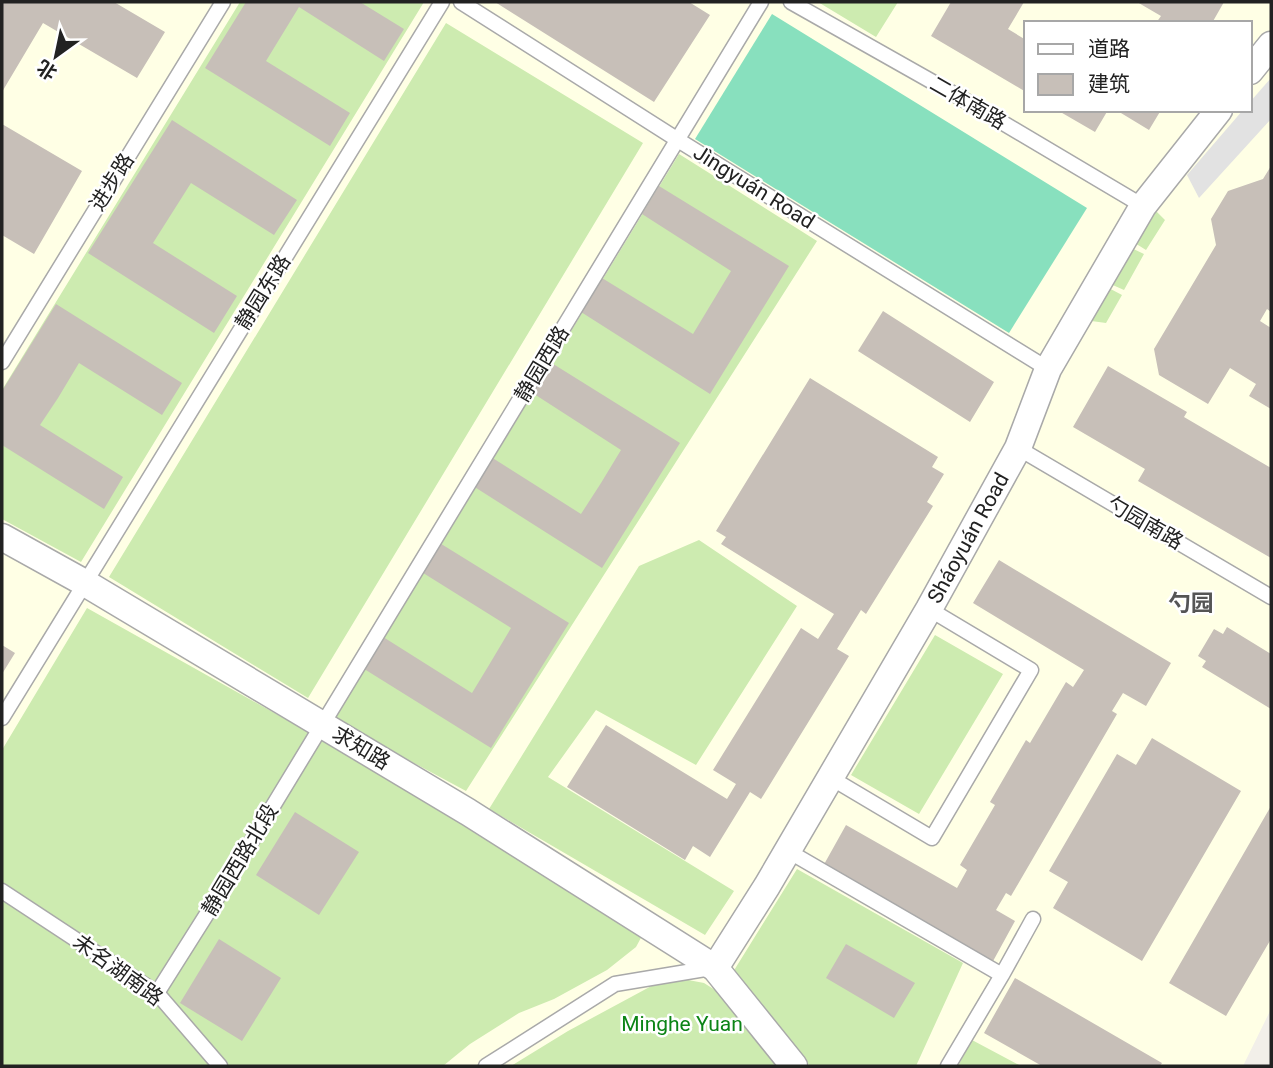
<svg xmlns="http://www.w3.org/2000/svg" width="1273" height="1068" font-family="Roboto,'Noto Sans SC',sans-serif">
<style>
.education{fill:#ffffe5;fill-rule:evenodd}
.grass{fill:#cdebb0}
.pitch{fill:#88e0be}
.parking{fill:#e2e2e2}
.building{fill:#c7bfb8}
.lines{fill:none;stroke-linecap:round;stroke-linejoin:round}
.lane-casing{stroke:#a9a9a9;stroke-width:17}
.street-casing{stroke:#a9a9a9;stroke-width:29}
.lane{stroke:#fff;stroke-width:14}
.street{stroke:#fff;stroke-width:26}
.labels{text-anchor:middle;stroke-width:5;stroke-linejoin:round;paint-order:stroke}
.street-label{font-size:21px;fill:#222;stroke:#fff}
.park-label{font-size:21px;fill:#0c8416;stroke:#fff}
.neighbourhood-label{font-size:23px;font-weight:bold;fill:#555;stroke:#fff}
</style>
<rect width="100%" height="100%" fill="#f2efe9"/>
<path class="education" d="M 2,2 L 1271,2 L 1271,1009 L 1243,1066 L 2,1066 ZM 1026,23 L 1250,23 L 1250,110 L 1026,110 Z"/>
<path class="grass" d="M 240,2 L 424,2 L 81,562 L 2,519 L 2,390 Z
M 818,2 L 898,2 L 876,37 Z
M 446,23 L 643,143 L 308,698 L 109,577 Z
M 679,154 L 817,241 L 466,791 L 334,720 Z
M 1150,205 L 1165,220 L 1146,250 L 1130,240 Z
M 1125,245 L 1144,254 L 1124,290 L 1106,282 Z
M 1103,285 L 1122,295 L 1106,323 L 1084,320 Z
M 699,540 L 797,606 L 696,765 L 596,710 L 548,777 L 734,891 L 705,935 L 489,809 L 639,566 Z
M 87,608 L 649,923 L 636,947 L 607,970 L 554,999 L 519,1013 L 470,1044 L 443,1066 L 2,1066 L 2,750 Z
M 935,635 L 1003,674 L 919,814 L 851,775 Z
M 797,869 L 963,963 L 916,1066 L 810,1066 L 733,972 Z
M 683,979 L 704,983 L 723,995 L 783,1066 L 511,1066 L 568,1031 L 657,983 Z
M 972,1040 L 1021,1066 L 958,1066 Z"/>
<path class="pitch" d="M 772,14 L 1087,208 L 1009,333 L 695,139 Z"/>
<path class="parking" d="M 1271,78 L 1271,119 L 1199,198 L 1187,175 L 1243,110 L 1250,110 L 1250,102 Z"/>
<path class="building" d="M 2,2 L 114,2 L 165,32 L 137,78 L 43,23 L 2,92 Z
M 246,2 L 360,2 L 404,29 L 384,61 L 299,7 L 266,61 L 350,113 L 330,146 L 205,68 Z
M 495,2 L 689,2 L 710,15 L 654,102 Z
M 951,2 L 1024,2 L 1008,29 L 1026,40 L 1026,92 L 931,36 Z
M 1137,2 L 1224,2 L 1212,23 L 1156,23 L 1161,16 Z
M 1057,110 L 1108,110 L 1095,132 Z
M 1116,110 L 1161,110 L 1149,130 Z
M 172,120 L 297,200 L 274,235 L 191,183 L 153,243 L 237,296 L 214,333 L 88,253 Z
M 2,124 L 82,171 L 34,254 L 2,235 Z
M 1271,166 L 1271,312 L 1267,309 L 1260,321 L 1271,328 L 1271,409 L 1249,396 L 1256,384 L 1230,368 L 1208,404 L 1159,375 L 1154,349 L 1216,245 L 1211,219 L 1228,191 L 1263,179 Z
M 659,186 L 789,266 L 710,394 L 581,312 L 602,278 L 693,334 L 731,271 L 642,214 Z
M 56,304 L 182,383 L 162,415 L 79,363 L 58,398 L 40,425 L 123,477 L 104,509 L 2,445 L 2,391 Z
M 883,311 L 994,382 L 970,422 L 858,351 Z
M 550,362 L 680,443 L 602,568 L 473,486 L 491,457 L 581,514 L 601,483 L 621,450 L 531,392 Z
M 1108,366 L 1187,412 L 1184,417 L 1271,468 L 1271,558 L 1138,481 L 1145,469 L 1073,427 Z
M 810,378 L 938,457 L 932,467 L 944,474 L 927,502 L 933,506 L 866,614 L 861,610 L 837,649 L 849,656 L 761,799 L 750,792 L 710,857 L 693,846 L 685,860 L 567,787 L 606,725 L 727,799 L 736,784 L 713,770 L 801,628 L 818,639 L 834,614 L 721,544 L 726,537 L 716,531 Z
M 438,542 L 569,623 L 491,748 L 361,667 L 380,635 L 472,693 L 489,665 L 511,628 L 420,571 Z
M 999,560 L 1171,663 L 1146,706 L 1123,693 L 1112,711 L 1117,714 L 1011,896 L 1006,893 L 996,910 L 1015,921 L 992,963 L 822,868 L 846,825 L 957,888 L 967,870 L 960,865 L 995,805 L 990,802 L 1026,740 L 1030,743 L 1066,682 L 1073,687 L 1084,670 L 973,603 Z
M 1227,627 L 1271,654 L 1271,709 L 1202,667 L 1206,661 L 1198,656 L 1214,629 L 1223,634 Z
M 2,645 L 15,653 L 2,674 Z
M 1152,738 L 1241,791 L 1142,961 L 1053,908 L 1068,882 L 1049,871 L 1117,754 L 1136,765 Z
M 1271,806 L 1271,939 L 1226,1016 L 1169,983 Z
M 295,812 L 359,852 L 319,915 L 256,875 Z
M 219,939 L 281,978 L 242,1041 L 180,1003 Z
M 846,944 L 915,983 L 894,1018 L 826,978 Z
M 1015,978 L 1162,1063 L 1160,1066 L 1042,1066 L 984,1033 Z"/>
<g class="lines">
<defs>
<path id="lane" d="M 461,2 L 678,140 L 1048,369
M 791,2 L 961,98 L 1143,206
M 2,362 L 223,2
M 1018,448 L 1271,597
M 2,718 L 442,2
M 831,778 L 932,838 L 1031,670 L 929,609
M 788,851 L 1002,975 L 1033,919
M 2,891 L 157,993 L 220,1066
M 157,993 L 222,890 L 761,2
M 486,1066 L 615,984 L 711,968
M 948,1066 L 1002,975"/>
<g id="street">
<path d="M 1250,71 L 1271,45"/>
<path d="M 2,537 L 85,583 L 468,812 L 715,968 L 794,1066"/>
<path id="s1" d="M 715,968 L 767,886 L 929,609 L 1018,448 L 1048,369 L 1143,206 L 1219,110"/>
</g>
</defs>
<use href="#lane" class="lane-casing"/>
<use href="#street" class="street-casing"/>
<use href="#lane" class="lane"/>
<use href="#street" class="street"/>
</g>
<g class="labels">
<g class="street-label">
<text transform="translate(968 103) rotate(30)" y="7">二体南路</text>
<text transform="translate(112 182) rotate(-58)" y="7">进步路</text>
<text transform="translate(754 187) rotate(32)" y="7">Jìngyuán Road</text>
<text transform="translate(263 292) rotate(-58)" y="7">静园东路</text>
<text transform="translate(542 364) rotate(-59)" y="7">静园西路</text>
<text transform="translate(1145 523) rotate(30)" y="7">勺园南路</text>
<text dy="7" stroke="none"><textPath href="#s1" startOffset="499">Sháoyuán Road</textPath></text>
<text transform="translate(361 748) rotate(31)" y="7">求知路</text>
<text transform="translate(240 860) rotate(-59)" y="7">静园西路北段</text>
<text transform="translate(118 970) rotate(36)" y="7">未名湖南路</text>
</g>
<g class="park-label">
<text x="682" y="1031">Minghe Yuan</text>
</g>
<g class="neighbourhood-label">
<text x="1191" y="611">勺园</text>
</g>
</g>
<rect width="1273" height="1068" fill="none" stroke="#222222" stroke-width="7"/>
<rect x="1024" y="21" width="228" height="91" fill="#ffffff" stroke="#a7a7a7" stroke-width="2"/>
<rect x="1038" y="44" width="35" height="10" fill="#ffffff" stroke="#a7a7a7" stroke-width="2"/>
<text x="1088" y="56" font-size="21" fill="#222222">道路</text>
<rect x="1038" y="74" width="35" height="21" fill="#c7bfb8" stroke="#a7a7a7" stroke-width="2"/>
<text x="1088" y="91" font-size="21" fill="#222222">建筑</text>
<g transform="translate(56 56) rotate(213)" stroke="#ffffff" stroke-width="5" paint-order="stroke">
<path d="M0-5L12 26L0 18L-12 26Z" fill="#222222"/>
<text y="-10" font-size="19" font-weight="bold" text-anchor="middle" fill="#222222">北</text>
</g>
</svg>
